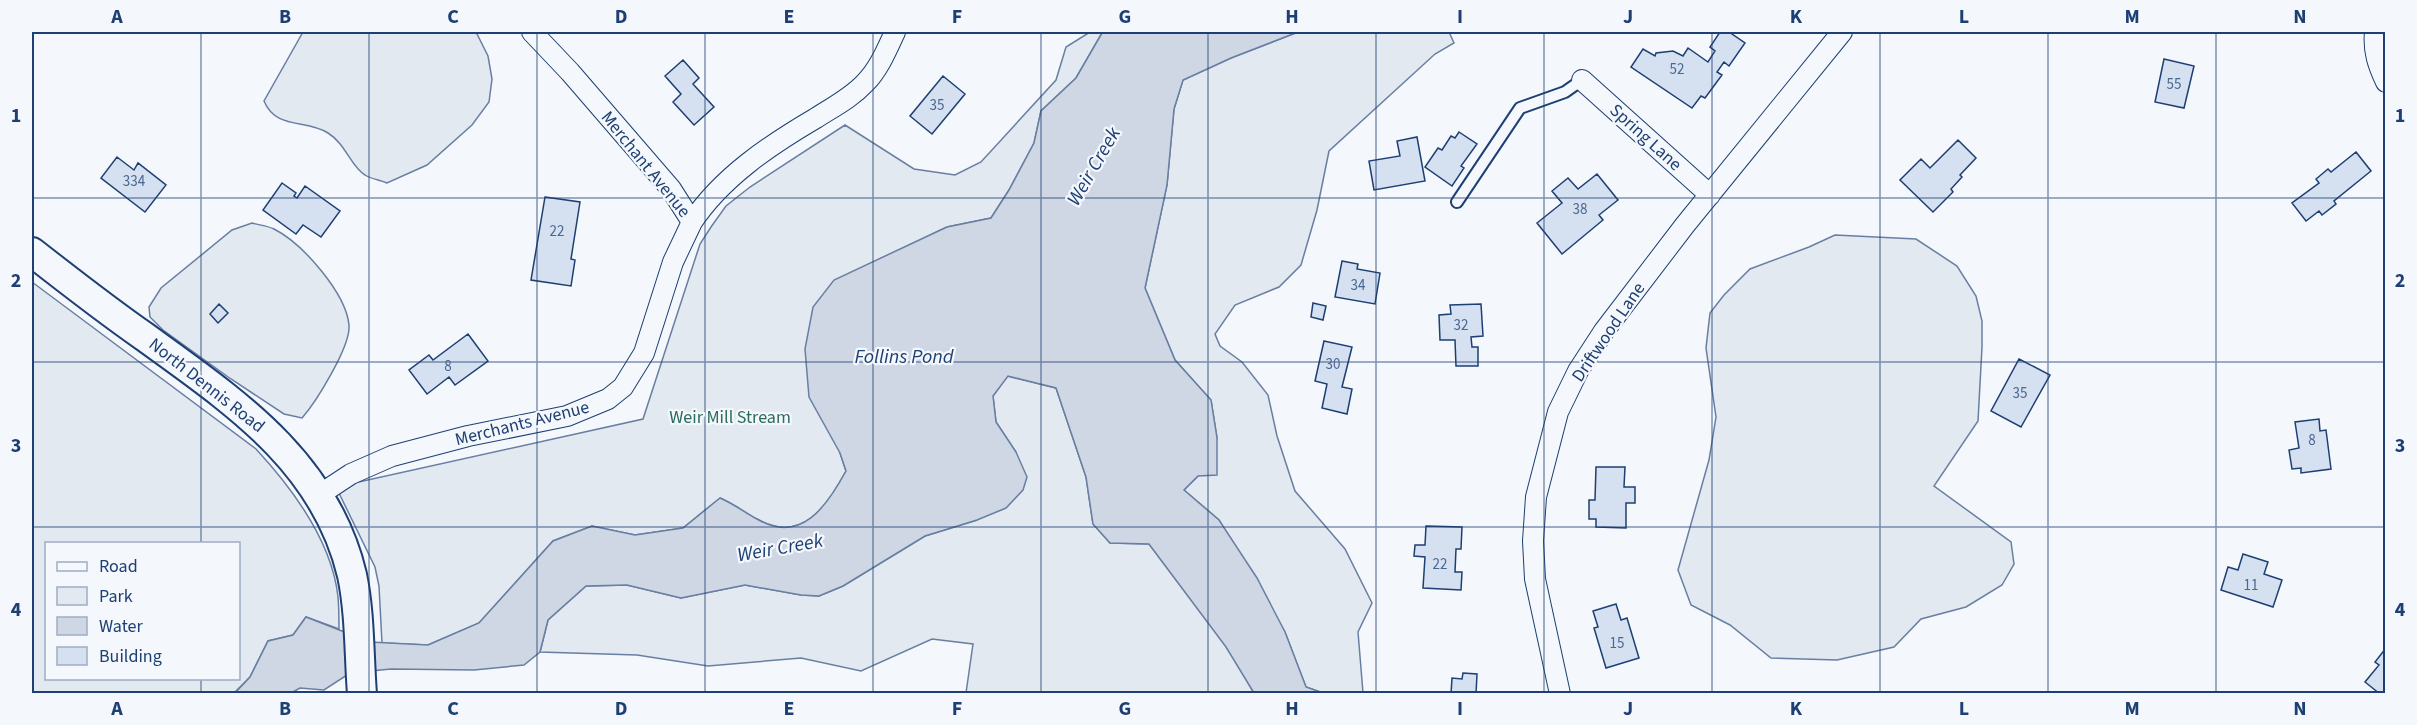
<svg xmlns="http://www.w3.org/2000/svg" width="2417" height="725" font-family="'Source Sans 3',sans-serif">
<style>
.green{fill:#e3e9f0;stroke:#687fa3;stroke-width:1.5;fill-rule:evenodd}
.water{fill:#cfd7e4;stroke:#687fa3;stroke-width:1.5}
.building{fill:#d5e0f0;stroke:#1d3f73;stroke-width:1.5}
.lines{fill:none;stroke-linecap:round;stroke-linejoin:round}
.service-casing{stroke:#1d3f73;stroke-width:14}
.minor-casing{stroke:#1d3f73;stroke-width:22}
.secondary-casing{stroke:#1d3f73;stroke-width:32}
.service{stroke:#f4f7fb;stroke-width:10}
.minor{stroke:#f4f7fb;stroke-width:20}
.secondary{stroke:#f4f7fb;stroke-width:28}
.grid{fill:none;stroke:#1d3f73;stroke-width:1.5;stroke-opacity:0.55}
.labels{text-anchor:middle;stroke-width:4.5;stroke-linejoin:round;paint-order:stroke}
.number-label{font-size:15px;fill:#4b6792}
.street-label{font-size:18px;fill:#1d3f73;stroke:#f4f7fb}
.park-label{font-size:18px;fill:#2c6c60;stroke:#f4f7fb}
.water-label{font-size:20px;font-style:italic;fill:#1d3f73;stroke:#f4f7fb}
.neatline{fill:none;stroke:#1d3f73;stroke-width:2}
.grid-label{font-size:20px;text-anchor:middle;font-weight:bold;fill:#1d3f73}
</style>
<rect width="100%" height="100%" fill="#f4f7fb"/>
<path class="green" d="M 303,32 L 476,32 L 488,56 L 492,79 L 489,102 L 472,125 L 427,165 L 387,183 C 380,180 371,179 365,175 C 351,167 346,144 328,133 C 306,119 276,130 264,101 Z
M 1090,32 L 1109,32 L 1102,33 L 1076,78 L 1041,111 L 1034,143 L 1009,190 L 991,218 L 947,227 L 878,260 L 840,453 L 846,471 C 827,506 802,545 757,519 C 744,512 734,504 720,498 L 683,528 L 635,535 L 592,526 L 553,541 L 479,623 L 428,645 L 382,643 L 379,586 L 375,567 L 336,487 L 643,419 L 700,244 L 711,227 L 726,206 L 750,187 L 845,125 L 914,169 L 955,175 L 981,162 L 1056,80 L 1066,47 Z
M 1298,32 L 1449,32 L 1454,43 L 1435,54 L 1329,151 L 1317,210 L 1301,265 L 1279,287 L 1235,305 L 1215,334 L 1220,346 L 1242,362 L 1268,395 L 1277,436 L 1295,491 L 1345,549 L 1372,603 L 1358,632 L 1363,693 L 1323,693 L 1306,687 L 1285,632 L 1219,520 L 1184,490 L 1198,476 L 1217,438 L 1211,400 L 1175,360 L 1145,288 L 1167,185 L 1174,109 L 1183,80 L 1231,58 Z
M 252,223 C 259,225 268,226 274,229 C 302,243 346,293 349,325 C 351,346 316,402 302,418 L 284,414 L 231,379 L 163,330 L 150,317 L 149,307 L 161,288 L 232,230 Z
M 1835,235 L 1916,239 L 1957,266 L 1976,296 L 1982,321 L 1982,347 L 1978,421 L 1934,486 L 2011,542 L 2014,564 L 2002,585 L 1966,607 L 1921,619 L 1894,647 L 1837,660 L 1771,658 L 1730,625 L 1691,605 L 1678,570 L 1709,460 L 1716,417 L 1706,348 L 1710,313 L 1724,295 L 1750,269 L 1809,247 Z
M 32,282 L 256,449 C 293,489 332,541 338,597 C 339,608 339,619 339,629 L 306,617 L 293,635 L 268,641 L 250,677 L 234,693 L 32,693 ZM 46,544 L 238,544 L 238,678 L 46,678 Z
M 1007,376 L 1056,388 L 1086,477 L 1093,524 L 1110,543 L 1149,544 L 1227,647 L 1254,693 L 966,693 L 973,644 L 932,639 L 861,671 L 801,658 L 708,666 L 637,655 L 540,652 L 548,620 L 586,586 L 627,585 L 681,598 L 745,585 L 801,595 L 819,596 L 843,586 L 925,536 L 977,520 L 1016,452 L 996,422 L 993,396 Z"/>
<path class="water" d="M 1109,32 L 1298,32 L 1231,58 L 1183,80 L 1174,109 L 1167,185 L 1145,288 L 1175,360 L 1211,400 L 1217,438 L 1217,475 L 1198,476 L 1184,490 L 1219,520 L 1257,578 L 1285,632 L 1306,687 L 1323,693 L 1254,693 L 1226,647 L 1149,544 L 1110,543 L 1093,524 L 1086,477 L 1056,388 L 1008,376 L 993,396 L 996,422 L 1016,452 L 1027,477 L 1023,490 L 1006,508 L 977,520 L 925,536 L 843,586 L 819,596 L 801,595 L 745,585 L 681,598 L 627,585 L 586,586 L 548,620 L 540,652 L 524,665 L 474,670 L 391,669 L 350,673 L 324,690 L 300,688 L 291,693 L 234,694 L 250,677 L 268,641 L 293,635 L 306,617 L 370,642 L 428,645 L 479,623 L 553,541 L 592,526 L 635,535 L 683,528 L 720,498 C 734,504 744,512 757,519 C 801,545 827,506 846,471 L 840,453 L 809,397 L 805,349 L 813,307 L 834,280 L 947,227 L 991,218 L 1009,190 L 1034,143 L 1041,111 L 1076,78 L 1102,33 Z"/>
<path class="building" d="M 1720,32 L 1729,32 L 1745,43 L 1729,66 L 1724,62 L 1717,72 L 1722,75 L 1705,98 L 1701,96 L 1692,108 L 1631,67 L 1643,49 L 1655,56 L 1656,53 L 1673,51 L 1683,56 L 1688,48 L 1708,62 L 1715,51 L 1710,47 Z
M 2164,59 L 2194,66 L 2184,108 L 2155,102 Z
M 683,60 L 699,78 L 693,84 L 714,107 L 694,125 L 673,102 L 681,94 L 665,76 Z
M 943,76 L 965,94 L 932,134 L 910,116 Z
M 1459,132 L 1477,144 L 1461,166 L 1464,168 L 1452,186 L 1425,167 L 1438,148 L 1442,150 L 1451,136 L 1455,138 Z
M 1417,137 L 1425,181 L 1374,190 L 1369,161 L 1400,156 L 1397,141 Z
M 1958,140 L 1976,158 L 1960,175 L 1962,177 L 1951,189 L 1953,192 L 1933,212 L 1900,180 L 1921,159 L 1930,168 Z
M 2356,152 L 2371,171 L 2334,201 L 2336,204 L 2322,215 L 2319,211 L 2306,221 L 2292,203 L 2319,183 L 2316,179 L 2328,169 L 2331,172 Z
M 117,157 L 134,170 L 138,163 L 166,185 L 145,212 L 101,178 Z
M 1597,174 L 1618,200 L 1599,215 L 1603,220 L 1562,254 L 1537,223 L 1562,203 L 1552,191 L 1568,178 L 1578,189 Z
M 282,183 L 296,193 L 294,196 L 297,198 L 305,186 L 340,211 L 321,237 L 303,225 L 296,234 L 263,210 Z
M 545,197 L 580,202 L 571,259 L 575,260 L 571,286 L 531,280 Z
M 1342,261 L 1358,264 L 1357,269 L 1380,273 L 1375,304 L 1335,297 Z
M 1313,303 L 1326,306 L 1323,320 L 1311,317 Z
M 219,304 L 228,313 L 218,323 L 210,314 Z
M 1481,304 L 1483,336 L 1471,337 L 1472,347 L 1478,347 L 1478,366 L 1456,366 L 1455,340 L 1440,340 L 1439,315 L 1451,314 L 1450,305 Z
M 468,334 L 488,361 L 455,385 L 449,377 L 427,394 L 409,370 L 429,355 L 433,360 Z
M 1324,341 L 1352,347 L 1342,387 L 1352,389 L 1347,414 L 1322,408 L 1327,384 L 1315,381 Z
M 2019,359 L 2050,375 L 2021,427 L 1991,411 Z
M 2319,419 L 2320,431 L 2326,430 L 2331,469 L 2301,473 L 2301,468 L 2292,469 L 2289,450 L 2299,448 L 2295,422 Z
M 1596,467 L 1625,467 L 1624,487 L 1635,487 L 1635,503 L 1626,503 L 1626,528 L 1596,527 L 1596,519 L 1589,519 L 1589,500 L 1595,500 Z
M 1426,526 L 1462,527 L 1461,549 L 1456,549 L 1455,572 L 1462,572 L 1461,590 L 1423,588 L 1425,557 L 1414,556 L 1415,545 L 1425,545 Z
M 2243,554 L 2268,562 L 2264,574 L 2282,580 L 2273,607 L 2221,590 L 2228,567 L 2238,570 Z
M 1616,604 L 1621,620 L 1627,618 L 1639,658 L 1606,668 L 1594,628 L 1598,627 L 1593,611 Z
M 2386,648 L 2386,694 L 2380,694 L 2365,682 L 2379,665 L 2375,662 Z
M 1463,673 L 1477,674 L 1476,694 L 1451,694 L 1452,678 L 1462,679 Z"/>
<g class="lines">
<defs>
<path id="service" d="M 1457,202 L 1520,108 L 1565,92 L 1582,80"/>
<path id="minor" d="M 532,32 L 570,72 L 671,189 L 692,222 C 722,177 770,145 816,118 C 833,107 851,98 865,83 C 879,69 887,49 895,32
M 2375,32 C 2373,51 2378,65 2386,82
M 1582,80 L 1710,195
M 319,495 L 351,474 L 392,456 L 468,436 L 567,416 L 608,399 L 623,387 L 644,353 L 673,262 L 692,222
M 1560,694 L 1535,579 L 1533,541 L 1536,497 L 1558,412 L 1578,371 L 1604,331 L 1685,225 L 1842,32"/>
<path id="secondary" d="M 32,252 C 69,281 106,310 145,337 C 233,401 325,461 352,575 C 360,613 359,655 362,694"/>
</defs>
<use href="#service" class="service-casing"/>
<use href="#minor" class="minor-casing"/>
<use href="#secondary" class="secondary-casing"/>
<use href="#service" class="service"/>
<use href="#minor" class="minor"/>
<use href="#secondary" class="secondary"/>
</g>
<path class="grid" d="M 201,32 L 201,544M 369,32 L 369,694M 537,32 L 537,694M 705,32 L 705,694M 873,32 L 873,694M 1041,32 L 1041,694M 1208,32 L 1208,694M 1376,32 L 1376,694M 1544,32 L 1544,694M 1712,32 L 1712,694M 1880,32 L 1880,694M 2048,32 L 2048,694M 2216,32 L 2216,694M 32,198 L 2386,198M 32,362 L 2386,362M 32,527 L 2386,527M 201,678 L 201,694"/>
<g class="labels">
<g class="number-label">
<text x="1677" y="74">52</text>
<text x="2174" y="89">55</text>
<text x="937" y="110">35</text>
<text x="134" y="186">334</text>
<text x="1580" y="214">38</text>
<text x="557" y="236">22</text>
<text x="1358" y="290">34</text>
<text x="1461" y="330">32</text>
<text x="1333" y="369">30</text>
<text x="448" y="371">8</text>
<text x="2020" y="398">35</text>
<text x="2312" y="445">8</text>
<text x="1440" y="569">22</text>
<text x="2251" y="590">11</text>
<text x="1617" y="648">15</text>
</g>
<g class="street-label">
<text transform="translate(1646 137) rotate(42)" y="6">Spring Lane</text>
<text transform="translate(646 164) rotate(51)" y="6">Merchant Avenue</text>
<text transform="translate(1608 332) rotate(-56)" y="6">Driftwood Lane</text>
<text transform="translate(207 385) rotate(38)" y="6">North Dennis Road</text>
<text transform="translate(522 423) rotate(-14)" y="6">Merchants Avenue</text>
</g>
<g class="park-label">
<text x="730" y="423">Weir Mill Stream</text>
</g>
<g class="water-label">
<text transform="translate(1093 166) rotate(-60)" y="7">Weir Creek</text>
<text x="904" y="363">Follins Pond</text>
<text transform="translate(780 547) rotate(-10)" y="7">Weir Creek</text>
</g>
</g>
<rect width="2417" height="725" fill="none" stroke="#f4f7fb" stroke-width="66"/>
<rect x="45" y="542" width="195" height="138" fill="#f4f7fb" stroke="#9eadc5" stroke-width="1.5"/>
<rect x="57" y="562" width="30" height="9" fill="#f4f7fb" stroke="#9eadc5" stroke-width="1.5"/>
<text x="99" y="572" font-size="18" fill="#1d3f73">Road</text>
<rect x="57" y="587" width="30" height="18" fill="#e3e9f0" stroke="#9eadc5" stroke-width="1.5"/>
<text x="99" y="602" font-size="18" fill="#1d3f73">Park</text>
<rect x="57" y="617" width="30" height="18" fill="#cfd7e4" stroke="#9eadc5" stroke-width="1.5"/>
<text x="99" y="632" font-size="18" fill="#1d3f73">Water</text>
<rect x="57" y="647" width="30" height="18" fill="#d5e0f0" stroke="#9eadc5" stroke-width="1.5"/>
<text x="99" y="662" font-size="18" fill="#1d3f73">Building</text>
<rect x="33" y="33" width="2351" height="659" class="neatline"/>
<g class="grid-label">
<text x="117" y="23">A</text>
<text x="285" y="23">B</text>
<text x="453" y="23">C</text>
<text x="621" y="23">D</text>
<text x="789" y="23">E</text>
<text x="957" y="23">F</text>
<text x="1125" y="23">G</text>
<text x="1292" y="23">H</text>
<text x="1460" y="23">I</text>
<text x="1628" y="23">J</text>
<text x="1796" y="23">K</text>
<text x="1964" y="23">L</text>
<text x="2132" y="23">M</text>
<text x="2300" y="23">N</text>
<text x="16" y="122">1</text>
<text x="2400" y="122">1</text>
<text x="16" y="287">2</text>
<text x="2400" y="287">2</text>
<text x="16" y="452">3</text>
<text x="2400" y="452">3</text>
<text x="16" y="616">4</text>
<text x="2400" y="616">4</text>
<text x="117" y="715">A</text>
<text x="285" y="715">B</text>
<text x="453" y="715">C</text>
<text x="621" y="715">D</text>
<text x="789" y="715">E</text>
<text x="957" y="715">F</text>
<text x="1125" y="715">G</text>
<text x="1292" y="715">H</text>
<text x="1460" y="715">I</text>
<text x="1628" y="715">J</text>
<text x="1796" y="715">K</text>
<text x="1964" y="715">L</text>
<text x="2132" y="715">M</text>
<text x="2300" y="715">N</text>
</g>
</svg>
